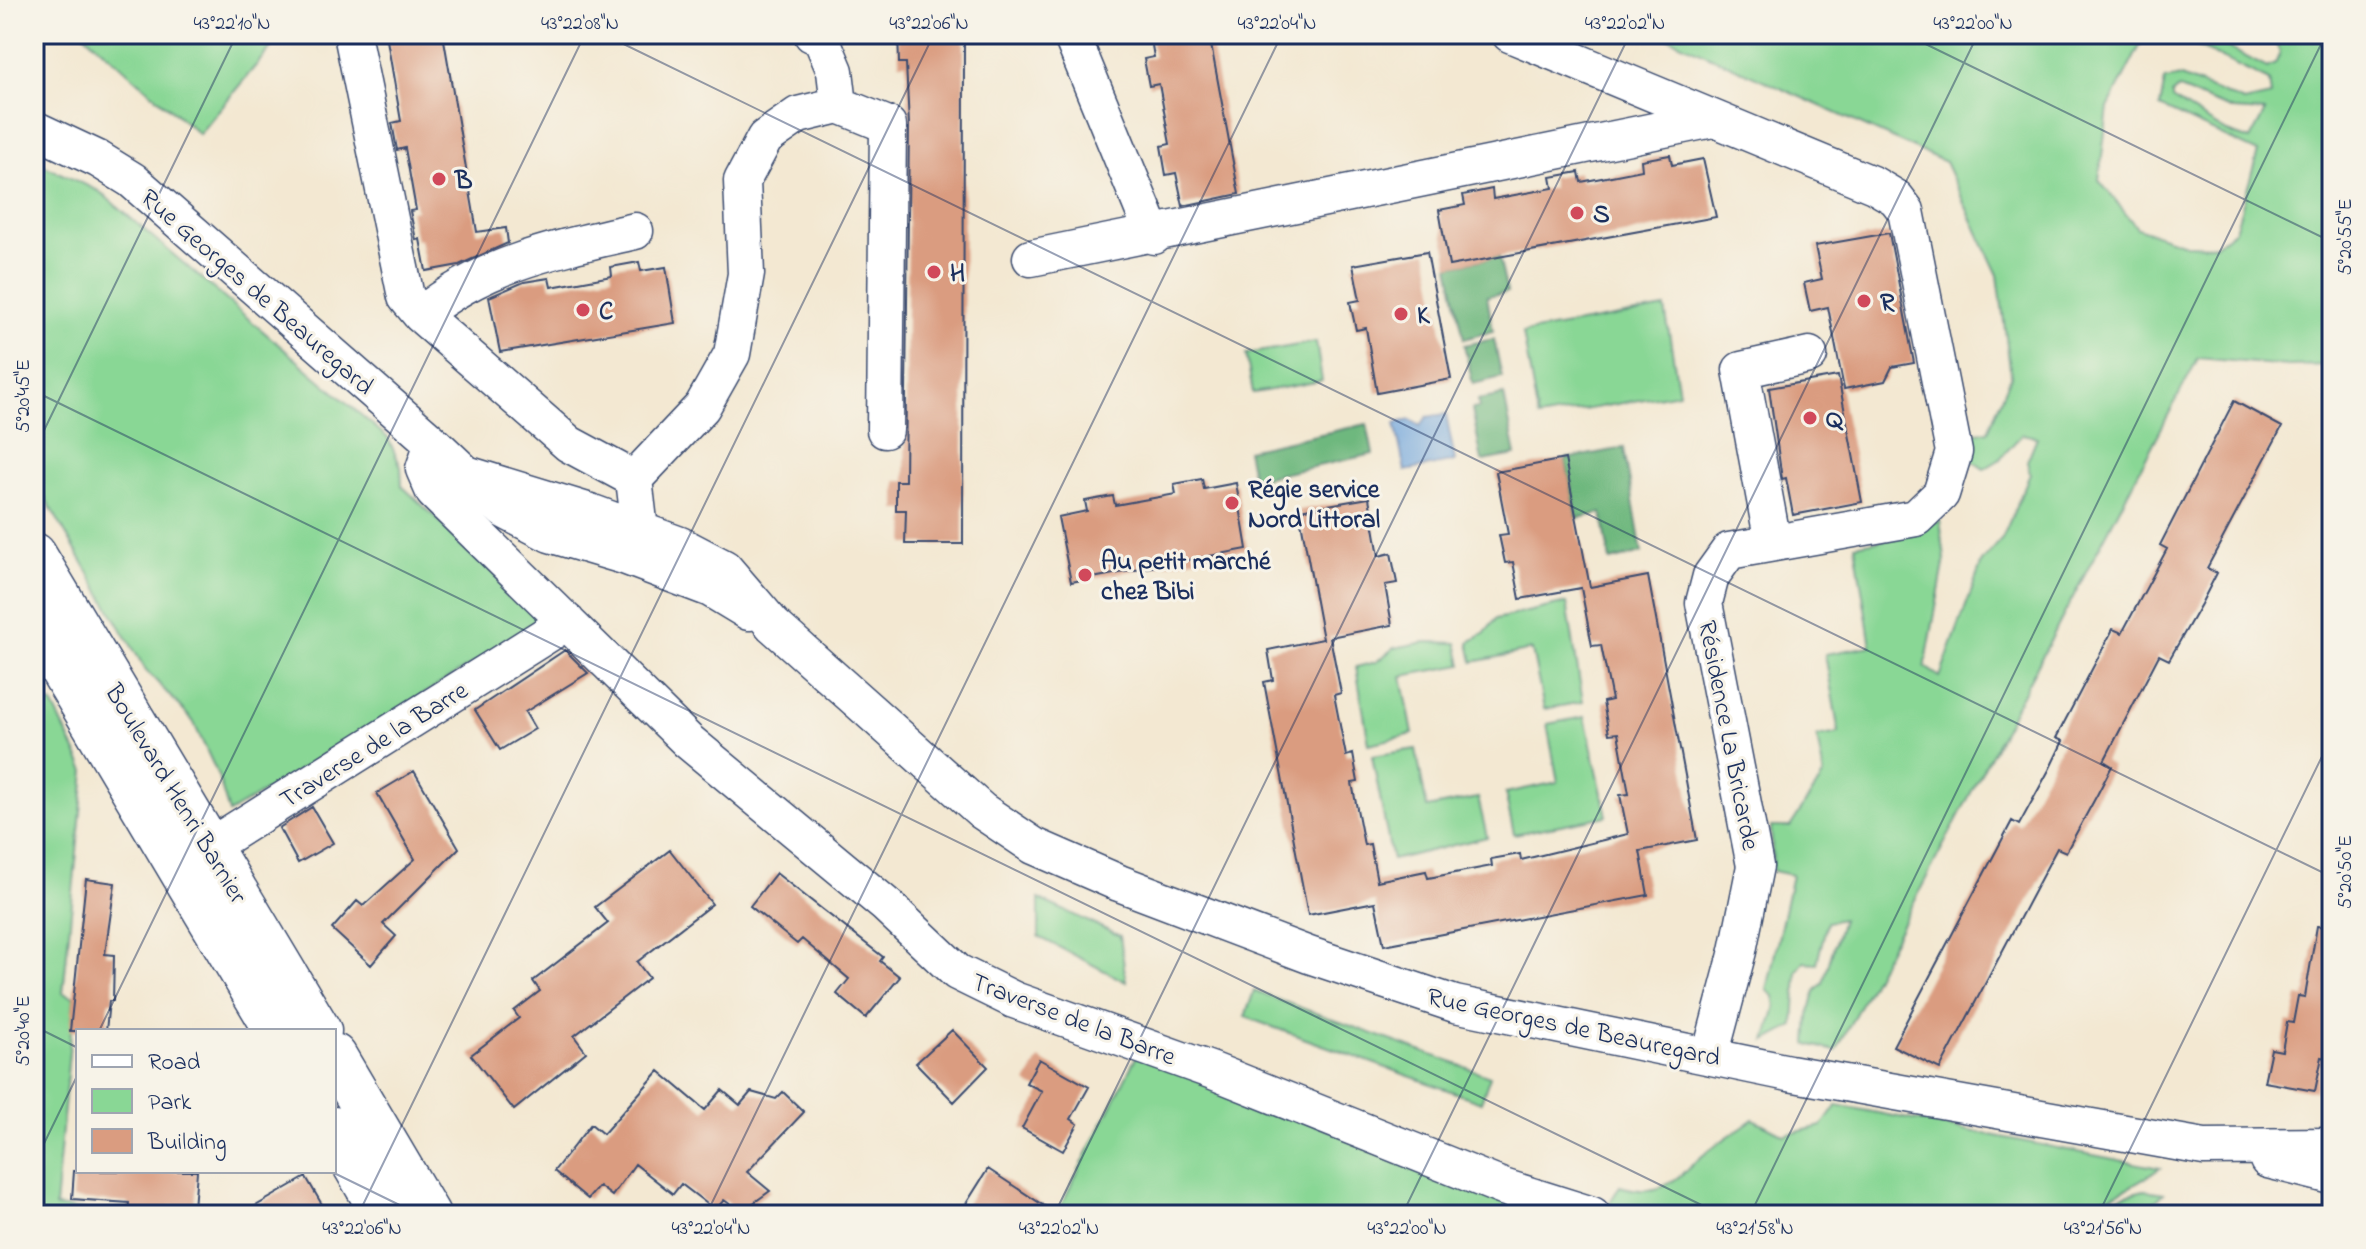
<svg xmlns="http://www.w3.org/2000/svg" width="2366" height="1249" font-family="'Indie Flower',sans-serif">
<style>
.green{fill:#89d795;stroke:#52837a;stroke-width:2;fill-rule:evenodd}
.forest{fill:#6eb87e;stroke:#44746e;stroke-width:2}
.water{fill:#6fa4db;stroke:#456a9c;stroke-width:2}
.building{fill:#da9c80}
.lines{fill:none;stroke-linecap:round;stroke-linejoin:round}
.minor-casing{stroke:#3b4b6f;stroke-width:39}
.secondary-casing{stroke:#3b4b6f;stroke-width:47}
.minor{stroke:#fff;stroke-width:36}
.secondary{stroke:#fff;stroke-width:44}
.ticks{fill:none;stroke:#1b2f5e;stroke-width:2;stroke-opacity:0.45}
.poi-dot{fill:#d1495b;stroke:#f7f3e8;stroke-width:3}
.labels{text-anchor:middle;stroke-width:6;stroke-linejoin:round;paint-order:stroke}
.poi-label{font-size:26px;font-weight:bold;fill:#1b2f5e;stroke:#f7f3e8;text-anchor:start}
.street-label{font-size:26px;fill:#1b2f5e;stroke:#f7f3e8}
.neatline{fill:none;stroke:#1b2f5e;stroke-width:3}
.ticks-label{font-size:20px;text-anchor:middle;fill:#1b2f5e}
</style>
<rect width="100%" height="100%" fill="#f7f3e8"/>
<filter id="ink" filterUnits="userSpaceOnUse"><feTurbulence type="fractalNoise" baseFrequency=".0125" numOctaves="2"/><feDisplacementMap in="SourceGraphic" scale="16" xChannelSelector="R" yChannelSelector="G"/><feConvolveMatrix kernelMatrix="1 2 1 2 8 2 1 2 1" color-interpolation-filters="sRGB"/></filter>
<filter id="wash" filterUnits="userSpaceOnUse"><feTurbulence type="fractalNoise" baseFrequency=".006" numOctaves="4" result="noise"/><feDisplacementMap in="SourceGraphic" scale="32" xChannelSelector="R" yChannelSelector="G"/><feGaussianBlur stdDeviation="1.8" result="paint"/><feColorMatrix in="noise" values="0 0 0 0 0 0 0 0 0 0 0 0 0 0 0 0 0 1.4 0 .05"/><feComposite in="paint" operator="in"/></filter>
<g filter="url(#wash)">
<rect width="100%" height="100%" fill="#f3e8d2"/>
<path class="green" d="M 84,34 L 272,34 L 278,39 L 199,134 Z
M 1660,34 L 2146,34 L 2108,108 L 2099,180 L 2137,228 L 2185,244 L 2215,245 L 2235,230 L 2258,152 L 2160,107 L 2165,80 L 2181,77 L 2244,102 L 2271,96 L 2269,81 L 2172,34 L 2332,34 L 2332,365 L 2288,366 L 2198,358 L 1836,1051 L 1807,1044 L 1809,1015 L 1815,991 L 1823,983 L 1842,919 L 1827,922 L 1817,963 L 1804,962 L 1797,971 L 1794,1026 L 1766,1041 L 1776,1006 L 1774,996 L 1767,990 L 1792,875 L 1773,871 L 1771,827 L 1790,827 L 1824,775 L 1817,737 L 1839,733 L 1825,654 L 1871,646 L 1855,545 L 1899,537 L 1940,520 L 1945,559 L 1925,667 L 1940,677 L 1982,562 L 2002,539 L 2030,474 L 2027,461 L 2037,437 L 2022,434 L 1999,460 L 1984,469 L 1971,460 L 1970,434 L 1988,431 L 2011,376 L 1998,275 L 1945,162 ZM 2226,35 L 2276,43 L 2280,53 L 2275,64 L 2267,68 L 2219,43 L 2219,37 ZM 2179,89 L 2233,110 L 2265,112 L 2250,140 L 2227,132 L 2172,99 L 2172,94 Z
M 34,161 L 99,191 L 388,438 L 401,467 L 402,486 L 538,613 L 533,627 L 229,813 L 218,775 L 193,721 L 145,669 L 34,479 Z
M 1665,308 L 1679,393 L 1538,418 L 1523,333 Z
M 1316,342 L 1322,381 L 1253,393 L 1246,354 Z
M 1567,603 L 1583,702 L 1544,709 L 1532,650 L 1473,662 L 1469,642 L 1484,634 L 1496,619 Z
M 1426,642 L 1457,643 L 1462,665 L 1402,676 L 1413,734 L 1369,744 L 1356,667 L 1376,662 L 1394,648 Z
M 52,703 L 85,771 L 63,993 L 74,997 L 55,1207 L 130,1215 L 34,1215 L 34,710 Z
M 1585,717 L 1607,816 L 1514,834 L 1505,793 L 1558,782 L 1547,724 Z
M 1416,749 L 1427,808 L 1478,798 L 1487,837 L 1392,860 L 1372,756 Z
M 1039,899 L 1120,936 L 1126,982 L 1039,937 Z
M 1254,991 L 1490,1076 L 1481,1102 L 1245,1017 Z
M 1137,1055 L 1548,1215 L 1056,1215 Z
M 1837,1105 L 2160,1168 C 2121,1198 2076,1209 2028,1215 L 1628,1215 L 1609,1204 L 1620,1186 C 1665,1200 1676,1177 1707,1152 C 1722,1140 1738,1130 1753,1119 L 1784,1135 L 1822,1126 Z
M 2144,1190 L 2164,1193 L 2155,1202 L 2093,1214 L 2110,1199 Z"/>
<path class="forest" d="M 1499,257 L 1507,292 L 1487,296 L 1493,331 L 1464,339 L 1449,266 Z
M 1494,339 L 1502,377 L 1473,384 L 1464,345 Z
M 1504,395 L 1516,455 L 1482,461 L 1472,409 L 1479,408 L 1478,400 Z
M 1367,424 L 1373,454 L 1253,480 L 1247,450 Z
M 1624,448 L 1642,553 L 1610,561 L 1602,513 L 1577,518 L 1565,459 Z"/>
<path class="water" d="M 1446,414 L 1455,461 L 1405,471 L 1395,423 L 1411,420 L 1420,426 L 1427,417 Z"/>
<g id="blocks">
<path class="building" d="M 386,34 L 443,34 L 477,232 L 506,228 L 508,243 L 459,265 L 426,271 L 420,239 L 416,240 L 410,211 L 416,210 L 405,148 L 397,150 L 392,123 L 401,121 Z
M 898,34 L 964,34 L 963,544 L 905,544 L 906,510 L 896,510 L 896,481 L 905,481 L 909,125 L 906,63 L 899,63 Z
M 1150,34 L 1209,34 L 1239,194 L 1183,206 L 1176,173 L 1166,175 L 1161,146 L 1170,144 L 1159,84 L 1149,86 L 1144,59 L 1154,57 Z
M 1670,155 L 1672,165 L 1703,159 L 1716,217 L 1449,266 L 1439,210 L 1465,205 L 1463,195 L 1492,189 L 1493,199 L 1553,188 L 1551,177 L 1579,172 L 1581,182 L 1642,170 L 1641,160 Z
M 1889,233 L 1914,363 L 1892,367 L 1885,381 L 1844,389 L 1828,307 L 1810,311 L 1804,283 L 1822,279 L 1815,246 Z
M 1427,252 L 1451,379 L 1377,393 L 1366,328 L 1356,330 L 1350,302 L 1360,300 L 1353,265 Z
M 639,262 L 641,271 L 666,267 L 675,323 L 500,352 L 489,297 L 524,282 L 549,278 L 551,287 L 612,276 L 611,267 Z
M 1838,376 L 1862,502 L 1793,515 L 1786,478 L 1782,479 L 1769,388 Z
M 2234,401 L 2282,427 L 2207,568 L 2217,573 L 2201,604 L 2169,660 L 2159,655 L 2104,761 L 2112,766 L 2097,795 L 2066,852 L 2057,848 L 1940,1069 L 1893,1046 L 2012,821 L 2019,825 L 2049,770 L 2063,741 L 2056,738 L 2113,629 L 2122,633 L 2150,581 L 2167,549 L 2160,545 Z
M 1565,459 L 1590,587 L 1648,576 L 1697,840 L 1640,851 L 1648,895 L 1384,945 L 1375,902 L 1308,915 L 1264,682 L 1273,680 L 1268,650 L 1323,639 L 1299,510 L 1369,498 L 1379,556 L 1391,553 L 1397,583 L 1385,585 L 1392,625 L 1330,637 L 1341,693 L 1334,695 L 1346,756 L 1353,754 L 1358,782 L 1352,783 L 1364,845 L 1370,844 L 1377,881 L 1426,871 L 1428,878 L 1492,866 L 1491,859 L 1520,854 L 1521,860 L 1628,834 L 1620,795 L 1629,794 L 1618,733 L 1609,734 L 1603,702 L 1612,700 L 1601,645 L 1592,646 L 1581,588 L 1520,599 L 1513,562 L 1505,563 L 1499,535 L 1508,534 L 1496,472 Z
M 1202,479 L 1204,489 L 1236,483 L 1247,549 L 1071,582 L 1058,517 L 1087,511 L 1085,501 L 1113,496 L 1115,505 L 1176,494 L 1174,484 Z
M 565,650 L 588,673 L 525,712 L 535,729 L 500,750 L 475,710 Z
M 414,771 L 459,848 L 383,924 L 396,936 L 371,965 L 332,929 L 357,901 L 363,906 L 415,859 L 377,793 Z
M 312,807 L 333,843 L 298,863 L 279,828 Z
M 670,850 L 712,904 L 637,962 L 649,978 L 574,1036 L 586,1052 L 514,1110 L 471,1055 L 519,1018 L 514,1011 L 540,991 L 533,981 L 608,923 L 595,907 Z
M 776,873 L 883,957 L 880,961 L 900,977 L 866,1018 L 837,994 L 849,979 L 802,939 L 797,944 L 750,906 Z
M 86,879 L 115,883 L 105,954 L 114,955 L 113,1001 L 109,1001 L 106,1031 L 70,1031 Z
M 2317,926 L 2332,927 L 2332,1059 L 2322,1057 L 2315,1091 L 2264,1082 L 2271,1049 L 2282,1051 L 2287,1022 L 2293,1023 L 2298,996 L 2305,997 Z
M 952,1030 L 988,1067 L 954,1102 L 916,1063 Z
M 1039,1059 L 1089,1087 L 1071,1119 L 1078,1124 L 1063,1151 L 1022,1128 L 1042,1091 L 1026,1083 Z
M 659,1071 L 705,1110 L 722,1090 L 740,1105 L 751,1092 L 776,1099 L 783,1092 L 804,1112 L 747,1172 L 770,1191 L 741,1212 L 724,1200 L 715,1210 L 681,1184 L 673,1194 L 635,1164 L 612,1196 L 599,1186 L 588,1199 L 554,1171 L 591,1124 L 603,1134 Z
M 988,1169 L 1058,1215 L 959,1215 Z
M 74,1171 L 197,1171 L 194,1208 L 170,1206 L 169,1215 L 128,1215 L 129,1203 L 72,1199 Z
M 306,1177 L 328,1215 L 240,1215 Z"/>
</g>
</g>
<g filter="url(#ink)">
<use href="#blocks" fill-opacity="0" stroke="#3b4b6f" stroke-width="2"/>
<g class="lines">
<defs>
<path id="minor" d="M 352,34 L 406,297 L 421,315 L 569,444 L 634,479
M 1071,34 L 1154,236
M 1510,34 L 1874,185 L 1896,198 L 1906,211 L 1954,452 L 1941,494 L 1916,518 L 1729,551 L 1711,576 L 1704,603 L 1755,866 L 1738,951 L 1710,1056
M 839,105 L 888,125 L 885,430
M 34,129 L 98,159 L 132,180 L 433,443 L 504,510 L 550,534 L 624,556 L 711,589 L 749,612
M 1031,258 L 1713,119
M 421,315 C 484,263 557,249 635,231
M 433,443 L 424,469 L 434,492 L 688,741 L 886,905 L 957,972 L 1014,1000 L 1213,1071 L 1503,1187 L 1592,1215
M 466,474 L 590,512 L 680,545 L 724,568 L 773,625 L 982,811 L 1034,846 L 1119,883 L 1309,955 L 1455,1004 L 1789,1073 L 2204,1147 L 2332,1146
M 621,540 L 640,530 L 634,479 L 702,407 L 732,354 L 746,274 L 742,181 L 765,138 L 798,115 L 839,105 L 835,71 L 821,38 L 812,34
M 1773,543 L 1741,370 L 1809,355
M 185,862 L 567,622
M 2268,1160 L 2332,1176"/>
<path id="secondary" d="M 34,555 L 319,1031
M 34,623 L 277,1031
M 334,1056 L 428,1215
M 334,1129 L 384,1215"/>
</defs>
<use href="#minor" class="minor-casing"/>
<use href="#secondary" class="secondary-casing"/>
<use href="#minor" class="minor"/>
<use href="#secondary" class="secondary"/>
</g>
</g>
<path class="ticks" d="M 603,34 L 2332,877M 1905,34 L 2332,242M 34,391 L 1722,1215M 34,451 L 237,34M 34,1026 L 78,1048M 99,1031 L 585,34M 34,1164 L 78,1074M 330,1171 L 420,1215M 358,1215 L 934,34M 706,1215 L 1282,34M 1054,1215 L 1630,34M 1402,1215 L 1978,34M 1750,1215 L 2326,34M 2098,1215 L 2332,736"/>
<g class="poi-dot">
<circle cx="439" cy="179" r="8"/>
<circle cx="1577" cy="213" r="8"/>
<circle cx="934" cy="272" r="8"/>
<circle cx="1864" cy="301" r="8"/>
<circle cx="583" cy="310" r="8"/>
<circle cx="1401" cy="314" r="8"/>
<circle cx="1810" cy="418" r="8"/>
<circle cx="1232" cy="503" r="8"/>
<circle cx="1085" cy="575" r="8"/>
</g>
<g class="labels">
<g class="poi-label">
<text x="455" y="188">B</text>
<text x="1593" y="222">S</text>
<text x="950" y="281">H</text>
<text x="1880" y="310">R</text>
<text x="599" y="319">C</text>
<text x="1417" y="323">K</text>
<text x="1826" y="427">Q</text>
<text x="1248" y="497">Régie service<tspan x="1248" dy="30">Nord Littoral</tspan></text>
<text x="1101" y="569">Au petit marché<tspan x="1101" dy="30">chez Bibi</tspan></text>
</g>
<g class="street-label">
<text transform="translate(258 291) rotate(41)" y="9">Rue Georges de Beauregard</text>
<text transform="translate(1730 735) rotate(79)" y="9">Résidence La Bricarde</text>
<text transform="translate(373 744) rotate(-32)" y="9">Traverse de la Barre</text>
<text transform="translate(177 793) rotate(59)" y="9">Boulevard Henri Barnier</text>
<text transform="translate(1074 1018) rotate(21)" y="9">Traverse de la Barre</text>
<text transform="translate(1574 1026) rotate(12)" y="9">Rue Georges de Beauregard</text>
</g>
</g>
<rect width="2366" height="1249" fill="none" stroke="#f7f3e8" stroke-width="88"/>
<rect x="76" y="1029" width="260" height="144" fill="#f7f3e8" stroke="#9fa5b1" stroke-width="2"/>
<rect x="92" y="1055" width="40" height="12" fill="#ffffff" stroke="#9fa5b1" stroke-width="2"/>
<text x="148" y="1069" font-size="24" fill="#1b2f5e">Road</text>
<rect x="92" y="1089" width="40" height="24" fill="#89d795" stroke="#9fa5b1" stroke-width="2"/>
<text x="148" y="1109" font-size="24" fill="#1b2f5e">Park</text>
<rect x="92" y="1129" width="40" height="24" fill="#da9c80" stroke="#9fa5b1" stroke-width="2"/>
<text x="148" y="1149" font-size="24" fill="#1b2f5e">Building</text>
<rect x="44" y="44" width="2278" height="1161" class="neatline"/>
<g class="ticks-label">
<text x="232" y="29">43°22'10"N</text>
<text x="580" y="29">43°22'08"N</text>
<text x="929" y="29">43°22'06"N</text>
<text x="1277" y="29">43°22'04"N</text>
<text x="1625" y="29">43°22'02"N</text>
<text x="1973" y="29">43°22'00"N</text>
<text transform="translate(2344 237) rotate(-90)" y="7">5°20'55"E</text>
<text transform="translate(22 396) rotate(-90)" y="7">5°20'45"E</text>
<text transform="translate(2344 872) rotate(-90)" y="7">5°20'50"E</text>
<text transform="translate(22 1031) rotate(-90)" y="7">5°20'40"E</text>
<text x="362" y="1234">43°22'06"N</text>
<text x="711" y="1234">43°22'04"N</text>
<text x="1059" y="1234">43°22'02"N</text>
<text x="1407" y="1234">43°22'00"N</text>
<text x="1755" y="1234">43°21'58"N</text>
<text x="2103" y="1234">43°21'56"N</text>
</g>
</svg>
